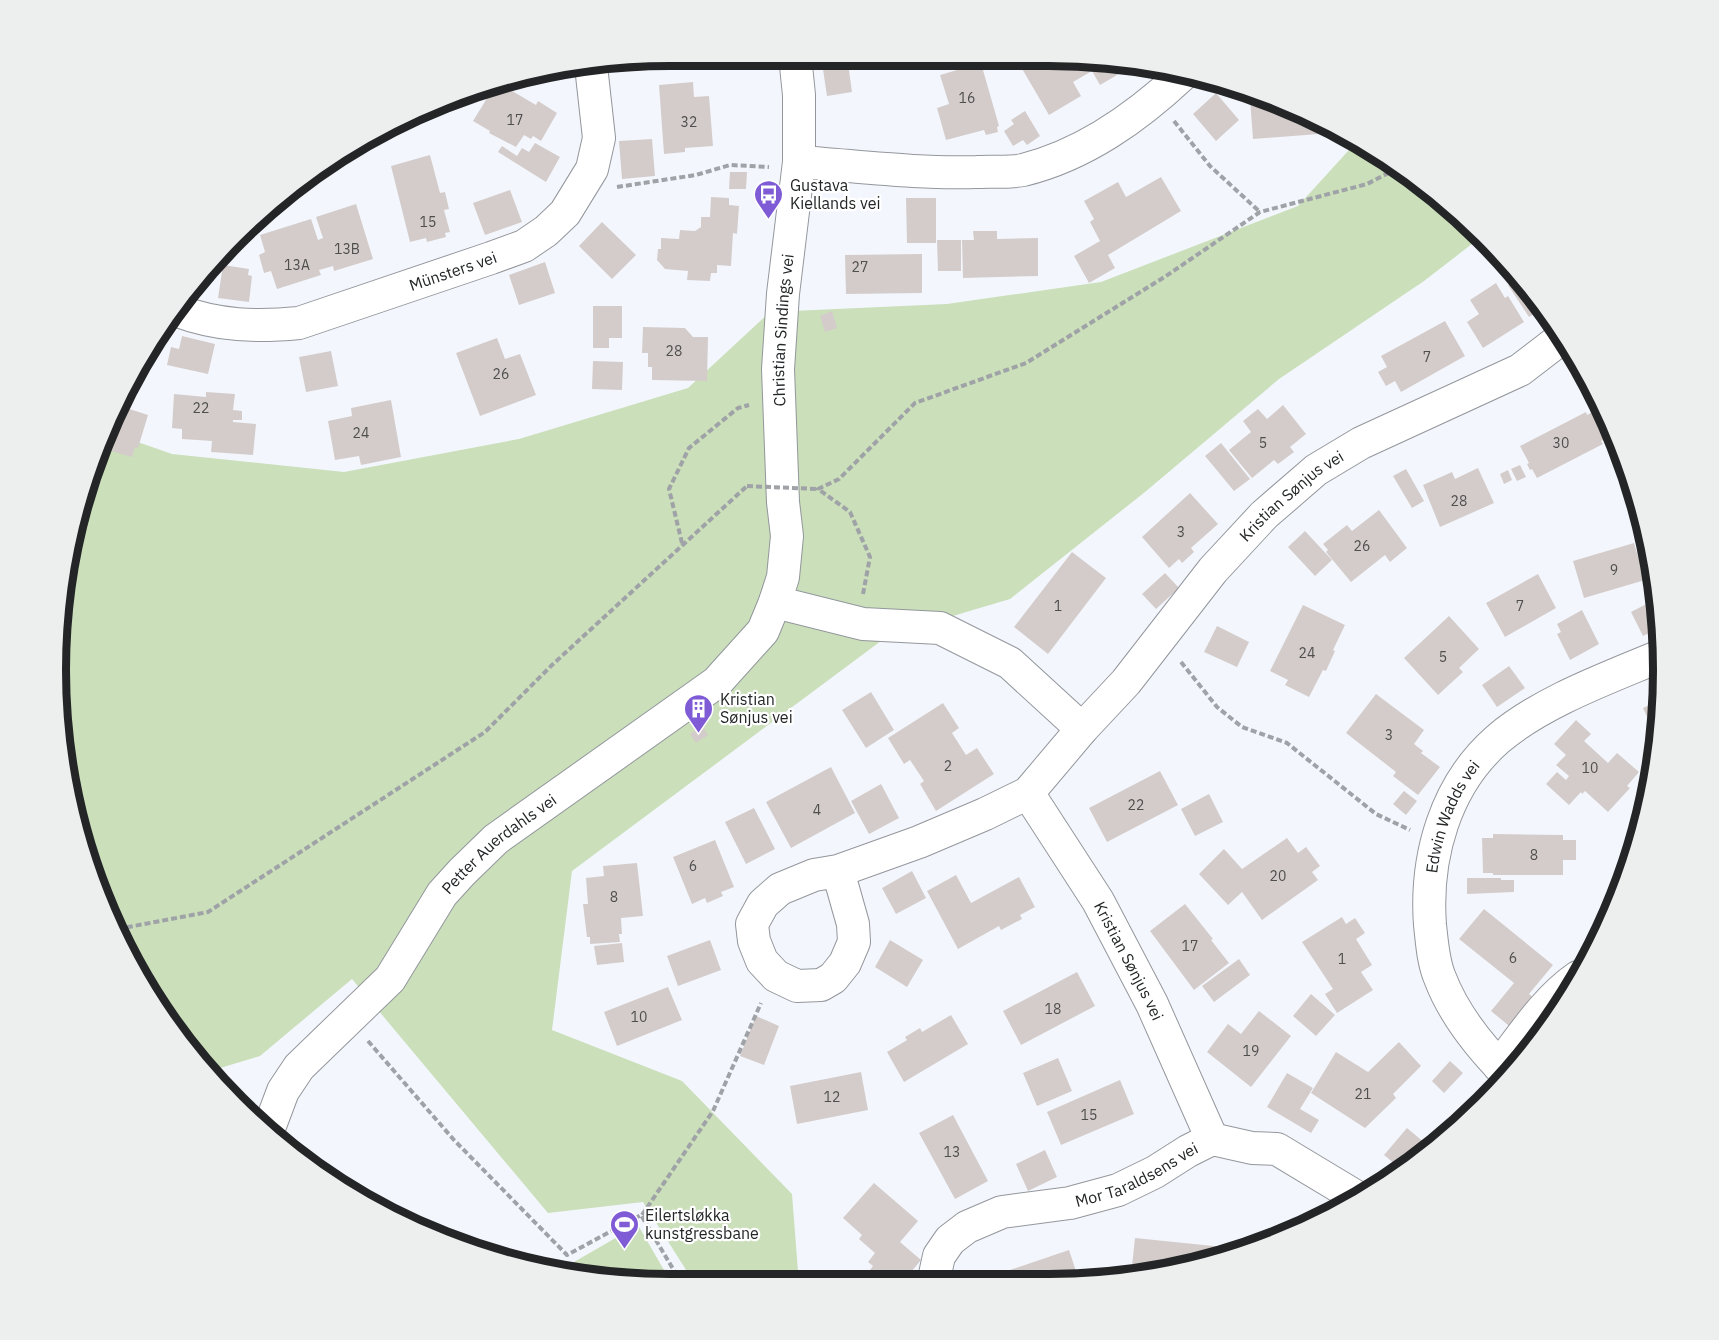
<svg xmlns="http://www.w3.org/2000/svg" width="1719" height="1340" font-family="'IBM Plex Sans',sans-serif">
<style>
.green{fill:#cadfba}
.building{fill:#d4ccca}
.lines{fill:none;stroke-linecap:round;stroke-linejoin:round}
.minor-casing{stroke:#93979c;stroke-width:34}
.path{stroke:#9fa2a6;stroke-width:4;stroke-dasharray:6 3;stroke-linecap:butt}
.minor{stroke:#fff;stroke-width:32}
.path-bridge{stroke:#9fa2a6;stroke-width:4;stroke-dasharray:6 3;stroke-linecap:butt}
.labels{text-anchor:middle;stroke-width:4.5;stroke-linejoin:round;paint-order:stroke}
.number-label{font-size:14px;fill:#4f4f4f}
.poi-label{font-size:16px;fill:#232526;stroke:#fff;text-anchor:start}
.street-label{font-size:16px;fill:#232526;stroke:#fff}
.rim{fill:none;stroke:#232526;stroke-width:8}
</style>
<rect width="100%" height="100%" fill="#f3f7fd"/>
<path class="green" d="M 1359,139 L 1423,183 L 1481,237 L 1424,281 L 1279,379 L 1145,492 L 1010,599 L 889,635 L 572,871 L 552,1030 L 682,1081 L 792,1194 L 799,1284 L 695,1284 L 643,1202 L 548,1213 L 352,979 L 260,1056 L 210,1071 L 138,978 L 77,829 L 56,670 L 76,511 L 109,432 L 172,454 L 344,472 L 519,439 L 688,388 L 770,312 L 947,304 L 1101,282 L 1298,206 Z
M 638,1225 L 672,1284 L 555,1273 Z"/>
<path class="building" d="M 821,56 L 847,56 L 852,92 L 827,96 Z
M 1024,57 L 1058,57 L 1062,64 L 1075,57 L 1089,57 L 1126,64 L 1129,68 L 1100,85 L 1092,71 L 1073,82 L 1081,96 L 1049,115 L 1017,60 Z
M 981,63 L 999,126 L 997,127 L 998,132 L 986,135 L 984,130 L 946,140 L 937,108 L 949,104 L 940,75 Z
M 497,82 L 536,105 L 538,101 L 557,113 L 541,141 L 533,136 L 531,139 L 524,135 L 516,147 L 489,133 L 490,131 L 473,121 Z
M 693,82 L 694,97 L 709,96 L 713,146 L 685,148 L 685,152 L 664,154 L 659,85 Z
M 1216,93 L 1239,120 L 1216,141 L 1193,114 Z
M 1262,95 L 1332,127 L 1332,133 L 1253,139 L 1250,99 L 1263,98 Z
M 1025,111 L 1040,136 L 1027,145 L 1023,140 L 1013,146 L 1004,131 L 1014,124 L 1011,120 Z
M 652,139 L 655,176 L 622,179 L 619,141 Z
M 535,143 L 560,157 L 546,182 L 498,152 L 502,146 L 517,156 L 522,148 L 529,152 Z
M 430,155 L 440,193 L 445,192 L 449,209 L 444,210 L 450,232 L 445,233 L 446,237 L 427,242 L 426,238 L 410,242 L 391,166 Z
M 730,172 L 747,172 L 746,189 L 729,189 Z
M 1161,177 L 1181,211 L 1108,255 L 1115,268 L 1089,283 L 1074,256 L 1100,241 L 1090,222 L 1094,219 L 1084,201 L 1118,182 L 1126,197 Z
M 510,190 L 522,222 L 485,235 L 473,203 Z
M 711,197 L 729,198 L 729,205 L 739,206 L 737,234 L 733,233 L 731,266 L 717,265 L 717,273 L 711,273 L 710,281 L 687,280 L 688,271 L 665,269 L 657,260 L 658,249 L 661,249 L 661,238 L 679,239 L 680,230 L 695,231 L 701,227 L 701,217 L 710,217 Z
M 906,198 L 936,198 L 936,243 L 907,243 Z
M 356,204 L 373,259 L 334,271 L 333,266 L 319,270 L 321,275 L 277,289 L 271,271 L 264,273 L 259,255 L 265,252 L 260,235 L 311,219 L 318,240 L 323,238 L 316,217 Z
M 602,222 L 636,255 L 612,279 L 579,246 Z
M 973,231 L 997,231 L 997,239 L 1038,238 L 1038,276 L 963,278 L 962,240 L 974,240 Z
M 937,240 L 961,240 L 961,271 L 938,271 Z
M 922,254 L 922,293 L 846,294 L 845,255 Z
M 545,262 L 555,293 L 519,305 L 509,275 Z
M 223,265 L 249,269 L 248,275 L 252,276 L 249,302 L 218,298 Z
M 1520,277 L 1542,309 L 1529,317 L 1508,285 Z
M 1496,283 L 1505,298 L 1508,296 L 1524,322 L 1483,348 L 1467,322 L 1479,314 L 1470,300 Z
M 593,306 L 622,306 L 622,338 L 609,338 L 609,348 L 593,348 Z
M 832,311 L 837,328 L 825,332 L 820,316 Z
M 1445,321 L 1465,356 L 1401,392 L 1395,381 L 1386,386 L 1378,372 L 1387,367 L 1381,356 Z
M 643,327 L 685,328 L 693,337 L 708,337 L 707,381 L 652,380 L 652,367 L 648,367 L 648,353 L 642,353 Z
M 162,331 L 167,335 L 134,378 L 132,376 L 138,363 Z
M 182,336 L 215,344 L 208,374 L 167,365 L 171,347 L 179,349 Z
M 497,338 L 505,359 L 520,354 L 536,395 L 480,416 L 456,353 Z
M 331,351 L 338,386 L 306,392 L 299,357 Z
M 593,361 L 623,362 L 622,390 L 592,389 Z
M 206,392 L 235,394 L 233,410 L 242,411 L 242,420 L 233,420 L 233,422 L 256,424 L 253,455 L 211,452 L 212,441 L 182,439 L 182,429 L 172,428 L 174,394 L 206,397 Z
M 391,400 L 401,457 L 361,465 L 359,456 L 335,460 L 328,421 L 352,416 L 351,408 Z
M 1283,405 L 1306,434 L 1290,447 L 1294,452 L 1278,464 L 1274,460 L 1252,478 L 1229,450 L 1251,432 L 1243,421 L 1258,409 L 1267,419 Z
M 120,406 L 148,415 L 138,448 L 135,447 L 132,457 L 111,451 L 114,441 L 106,439 Z
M 1598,409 L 1612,436 L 1601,441 L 1603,444 L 1537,478 L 1532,469 L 1530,470 L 1527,464 L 1529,463 L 1520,446 L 1586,412 L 1587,415 Z
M 1221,443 L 1250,479 L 1234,491 L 1205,456 Z
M 1520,465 L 1526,477 L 1517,481 L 1511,469 Z
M 1478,468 L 1494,503 L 1440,527 L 1423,485 L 1452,472 L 1455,479 Z
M 1406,469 L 1424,501 L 1412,508 L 1393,476 Z
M 1508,470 L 1512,480 L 1504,484 L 1500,474 Z
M 1190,493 L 1218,524 L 1191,548 L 1194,552 L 1182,563 L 1179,559 L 1169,568 L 1142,537 Z
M 1379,510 L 1407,548 L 1390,562 L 1385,555 L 1351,582 L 1326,552 L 1328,550 L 1323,544 L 1347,525 L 1352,531 Z
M 1305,531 L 1332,560 L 1315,576 L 1288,547 Z
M 1634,543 L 1645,580 L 1584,598 L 1573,561 Z
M 1072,552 L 1106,578 L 1048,654 L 1014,627 Z
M 1165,573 L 1179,588 L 1156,609 L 1142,594 Z
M 1538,574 L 1556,608 L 1505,637 L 1486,603 Z
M 1658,598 L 1659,628 L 1643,636 L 1631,612 Z
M 1303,605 L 1345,625 L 1333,650 L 1335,651 L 1326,671 L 1323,670 L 1309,697 L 1285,685 L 1288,680 L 1270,671 Z
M 1582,610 L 1599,644 L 1570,660 L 1557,634 L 1561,632 L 1557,624 Z
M 1449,616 L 1479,649 L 1459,668 L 1463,672 L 1438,695 L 1404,658 Z
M 1217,626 L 1249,642 L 1237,667 L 1204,652 Z
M 1509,666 L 1525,688 L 1497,707 L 1482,685 Z
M 871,692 L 894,730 L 866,748 L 842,710 Z
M 1376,694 L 1424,730 L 1414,744 L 1423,751 L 1421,753 L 1440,767 L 1418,795 L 1393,776 L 1396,772 L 1346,733 Z
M 1662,699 L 1662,710 L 1657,739 L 1643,708 Z
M 943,703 L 959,728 L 952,733 L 966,755 L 977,748 L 994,774 L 936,811 L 920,784 L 924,781 L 910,760 L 904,764 L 888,738 Z
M 1576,720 L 1591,734 L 1584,741 L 1608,763 L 1617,753 L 1639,772 L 1627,786 L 1630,788 L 1608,812 L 1585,791 L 1582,794 L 1581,792 L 1569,805 L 1546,784 L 1557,772 L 1566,780 L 1569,776 L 1556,765 L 1566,755 L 1554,744 Z
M 702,726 L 708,735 L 696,743 L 690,734 Z
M 831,767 L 855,813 L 791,848 L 766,802 Z
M 1160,771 L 1178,805 L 1107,842 L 1089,808 Z
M 881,784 L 899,818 L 869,834 L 851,801 Z
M 1404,791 L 1417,801 L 1406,815 L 1393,804 Z
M 1209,794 L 1223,822 L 1195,836 L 1181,809 Z
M 754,808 L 775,849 L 746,864 L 725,822 Z
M 1493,834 L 1563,835 L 1563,840 L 1576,840 L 1576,860 L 1563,860 L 1563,875 L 1493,875 L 1493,873 L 1483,873 L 1482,838 L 1493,838 Z
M 1287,838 L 1298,853 L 1306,847 L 1320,866 L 1312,872 L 1318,880 L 1262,920 L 1242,892 L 1228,905 L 1199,874 L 1224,849 L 1242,869 Z
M 715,840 L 734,887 L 721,892 L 723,896 L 707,903 L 705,898 L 692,904 L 673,857 Z
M 637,863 L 643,916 L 621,918 L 622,934 L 619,934 L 620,942 L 590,944 L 590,937 L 587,937 L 583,904 L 588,904 L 586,878 L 604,876 L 603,866 Z
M 912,871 L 926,898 L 896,914 L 882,888 Z
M 956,875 L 971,903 L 1019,877 L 1035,907 L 1020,915 L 1022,919 L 1001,930 L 999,926 L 958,949 L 927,891 Z
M 1467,878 L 1501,878 L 1501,880 L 1514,880 L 1514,892 L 1467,894 Z
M 1185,904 L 1213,939 L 1211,940 L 1229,963 L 1194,990 L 1150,931 Z
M 1484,909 L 1553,965 L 1529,994 L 1538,1001 L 1514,1030 L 1491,1011 L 1514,983 L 1459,939 Z
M 1342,917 L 1346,924 L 1355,918 L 1365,933 L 1356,939 L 1372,965 L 1361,972 L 1373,990 L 1337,1013 L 1325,994 L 1333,989 L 1302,942 Z
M 710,940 L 721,970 L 678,986 L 667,956 Z
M 890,940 L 923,960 L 907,987 L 875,967 Z
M 622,943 L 624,962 L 597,965 L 594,946 Z
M 1239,959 L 1250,975 L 1214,1002 L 1202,986 Z
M 1077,972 L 1095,1006 L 1021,1045 L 1003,1011 Z
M 668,987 L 682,1020 L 617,1046 L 604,1012 Z
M 1311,994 L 1335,1015 L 1316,1036 L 1293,1016 Z
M 1259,1011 L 1291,1036 L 1251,1087 L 1207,1052 L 1228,1024 L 1241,1034 Z
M 951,1015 L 968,1044 L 904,1082 L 887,1052 L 907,1040 L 905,1037 L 920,1028 L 922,1032 Z
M 756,1016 L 779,1026 L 764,1065 L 740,1056 Z
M 1399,1042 L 1421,1066 L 1393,1094 L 1396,1098 L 1365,1128 L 1311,1093 L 1336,1052 L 1368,1072 Z
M 1058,1058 L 1072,1091 L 1037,1106 L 1023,1073 Z
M 1450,1061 L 1463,1073 L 1444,1093 L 1432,1081 Z
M 861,1072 L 868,1110 L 797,1124 L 790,1086 Z
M 1287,1073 L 1313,1088 L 1300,1109 L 1319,1120 L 1311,1133 L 1267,1107 Z
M 1120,1080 L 1134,1114 L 1061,1145 L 1047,1112 Z
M 953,1115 L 988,1181 L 955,1199 L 919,1133 Z
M 1407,1128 L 1431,1148 L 1402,1170 L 1384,1155 Z
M 1045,1150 L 1057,1177 L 1028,1191 L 1016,1164 Z
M 874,1183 L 918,1221 L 900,1242 L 921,1260 L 901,1284 L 890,1275 L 887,1278 L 866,1275 L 873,1266 L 868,1262 L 875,1253 L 859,1239 L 862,1235 L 843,1218 Z
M 1135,1238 L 1223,1247 L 1222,1257 L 1131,1275 Z
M 1069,1250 L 1080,1283 L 1005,1283 L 1001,1273 Z"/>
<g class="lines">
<defs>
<g id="minor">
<path d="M 799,162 C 858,166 917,174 977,172 C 991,171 1009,173 1023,170 C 1084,155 1136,118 1182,75"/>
<path id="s1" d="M 178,311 C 218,326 257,327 299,323 L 491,258 L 524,246 L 546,231 L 565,213 L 592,169 L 599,138 L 591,66"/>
<path d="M 775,602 L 863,624 L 940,628 L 1010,663 L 1082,729"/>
<path id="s2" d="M 1028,793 L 1098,901 L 1152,1004 L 1212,1139"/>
<path id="s3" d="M 838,871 L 853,924 L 854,942 L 845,963 L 833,978 L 821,985 L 797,986 L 776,976 L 762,961 L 754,941 L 752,924 L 763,904 L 780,889 L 814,875 L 838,871 L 919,842 L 985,814 L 1028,793 L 1082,729 L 1126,682 L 1213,570 L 1264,515 L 1316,470 L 1361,443 L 1520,370 L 1563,337"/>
<path d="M 1499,1066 C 1523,1035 1546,999 1578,977"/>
<path id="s4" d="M 1508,1075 C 1480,1047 1454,1015 1440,978 C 1433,962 1432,942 1430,925 C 1425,857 1445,785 1498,739 C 1541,702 1608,678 1660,656"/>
<path id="s5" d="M 268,1131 L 283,1091 L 299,1067 L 390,979 L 442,894 L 462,872 L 496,839 L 717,682 L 763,631 L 775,602 L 783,577 L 787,536 L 783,502 L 778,369 L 783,294 L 799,162 L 799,95 L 795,56"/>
<path id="s6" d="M 936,1284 L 934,1279 L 939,1256 L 950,1240 L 967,1227 L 1002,1212 L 1070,1203 L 1118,1190 L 1155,1172 L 1188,1151 L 1212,1139 L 1252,1148 L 1277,1149 L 1360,1199"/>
</g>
</defs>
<use href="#minor" class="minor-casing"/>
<path class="path" d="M 1174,121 L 1210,166 L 1260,212
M 617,187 L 696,175 L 730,165 L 769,167
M 682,543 L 669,489 L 689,448 L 738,408 L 749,405
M 863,594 L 870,557 L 850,512 L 818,489 L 839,479 L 915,403 L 1026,363 L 1166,276 L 1260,212 L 1367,184 L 1400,167
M 1181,662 L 1217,707 L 1242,727 L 1287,743 L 1376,814 L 1410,830
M 118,929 L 208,912 L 485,732 L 552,665 L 747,486
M 368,1041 L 454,1140 L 567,1255 L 641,1215 L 682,1284
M 642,1215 L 713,1111 L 761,1003"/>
<use href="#minor" class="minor"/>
<path class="path-bridge" d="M 747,486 L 818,489"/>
</g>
<defs>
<symbol id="bus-pin" viewBox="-11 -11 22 30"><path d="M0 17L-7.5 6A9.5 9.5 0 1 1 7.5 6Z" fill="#7f5bd5" stroke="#fff"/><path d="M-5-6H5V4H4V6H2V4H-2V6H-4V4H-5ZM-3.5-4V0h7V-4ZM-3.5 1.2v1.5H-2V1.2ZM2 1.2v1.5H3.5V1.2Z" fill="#fff"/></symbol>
<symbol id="building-pin" viewBox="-11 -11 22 30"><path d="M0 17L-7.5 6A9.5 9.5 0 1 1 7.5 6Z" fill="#7f5bd5" stroke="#fff"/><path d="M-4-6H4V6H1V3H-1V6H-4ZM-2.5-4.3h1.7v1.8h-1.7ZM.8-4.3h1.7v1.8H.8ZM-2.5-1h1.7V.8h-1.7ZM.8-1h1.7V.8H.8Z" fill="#fff"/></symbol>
<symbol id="stadium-pin" viewBox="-11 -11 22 30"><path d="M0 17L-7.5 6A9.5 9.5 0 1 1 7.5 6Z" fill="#7f5bd5" stroke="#fff"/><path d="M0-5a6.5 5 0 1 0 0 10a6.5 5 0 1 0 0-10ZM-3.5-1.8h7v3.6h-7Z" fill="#fff"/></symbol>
</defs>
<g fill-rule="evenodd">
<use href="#bus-pin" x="752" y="178" width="33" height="45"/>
<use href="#building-pin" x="682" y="692" width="33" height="45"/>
<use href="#stadium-pin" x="608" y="1208" width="33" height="45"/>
</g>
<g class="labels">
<g class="number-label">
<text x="967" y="103">16</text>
<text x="515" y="125">17</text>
<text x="689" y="127">32</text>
<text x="428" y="227">15</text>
<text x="347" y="254">13B</text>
<text x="297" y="270">13A</text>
<text x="860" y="272">27</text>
<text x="674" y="356">28</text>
<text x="1427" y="362">7</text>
<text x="501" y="379">26</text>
<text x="201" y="413">22</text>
<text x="361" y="438">24</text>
<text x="1263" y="448">5</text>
<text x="1561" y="448">30</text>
<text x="1459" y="506">28</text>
<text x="1181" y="537">3</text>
<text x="1362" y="551">26</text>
<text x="1614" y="575">9</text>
<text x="1058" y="611">1</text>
<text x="1520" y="611">7</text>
<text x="1307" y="658">24</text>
<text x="1443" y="662">5</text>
<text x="1389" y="740">3</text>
<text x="948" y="771">2</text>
<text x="1590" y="773">10</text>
<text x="1136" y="810">22</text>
<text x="817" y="815">4</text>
<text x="1534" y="860">8</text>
<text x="693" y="871">6</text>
<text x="1278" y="881">20</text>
<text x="614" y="902">8</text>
<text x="1190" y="951">17</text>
<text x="1513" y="963">6</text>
<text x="1342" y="964">1</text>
<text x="1053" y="1014">18</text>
<text x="639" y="1022">10</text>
<text x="1251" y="1056">19</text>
<text x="1363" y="1099">21</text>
<text x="832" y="1102">12</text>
<text x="1089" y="1120">15</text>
<text x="952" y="1157">13</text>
</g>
<g class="poi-label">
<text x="790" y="191">Gustava<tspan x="790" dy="18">Kiellands vei</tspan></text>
<text x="720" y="705">Kristian<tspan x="720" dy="18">Sønjus vei</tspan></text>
<text x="645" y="1221">Eilertsløkka<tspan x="645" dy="18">kunstgressbane</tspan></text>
</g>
<g class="street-label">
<text dy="6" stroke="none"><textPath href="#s1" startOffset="285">Münsters vei</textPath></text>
<text dy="6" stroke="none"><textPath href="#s5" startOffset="1020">Christian Sindings vei</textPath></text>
<text dy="6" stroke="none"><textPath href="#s3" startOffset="946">Kristian Sønjus vei</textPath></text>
<text dy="6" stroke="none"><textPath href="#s4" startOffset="286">Edwin Wadds vei</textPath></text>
<text dy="6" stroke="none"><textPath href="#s5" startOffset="374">Petter Auerdahls vei</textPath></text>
<text dy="6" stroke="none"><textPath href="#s2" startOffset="196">Kristian Sønjus vei</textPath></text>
<text dy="6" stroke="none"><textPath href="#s6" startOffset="249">Mor Taraldsens vei</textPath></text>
</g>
</g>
<path d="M0 0H1719V1340H0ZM670 66H1049A604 604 0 0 1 1653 670V670A604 604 0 0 1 1049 1274H670A604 604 0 0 1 66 670V670A604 604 0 0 1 670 66Z" fill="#edeeee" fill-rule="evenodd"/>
<path class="rim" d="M670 66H1049A604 604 0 0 1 1653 670V670A604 604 0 0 1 1049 1274H670A604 604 0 0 1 66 670V670A604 604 0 0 1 670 66Z"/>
</svg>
